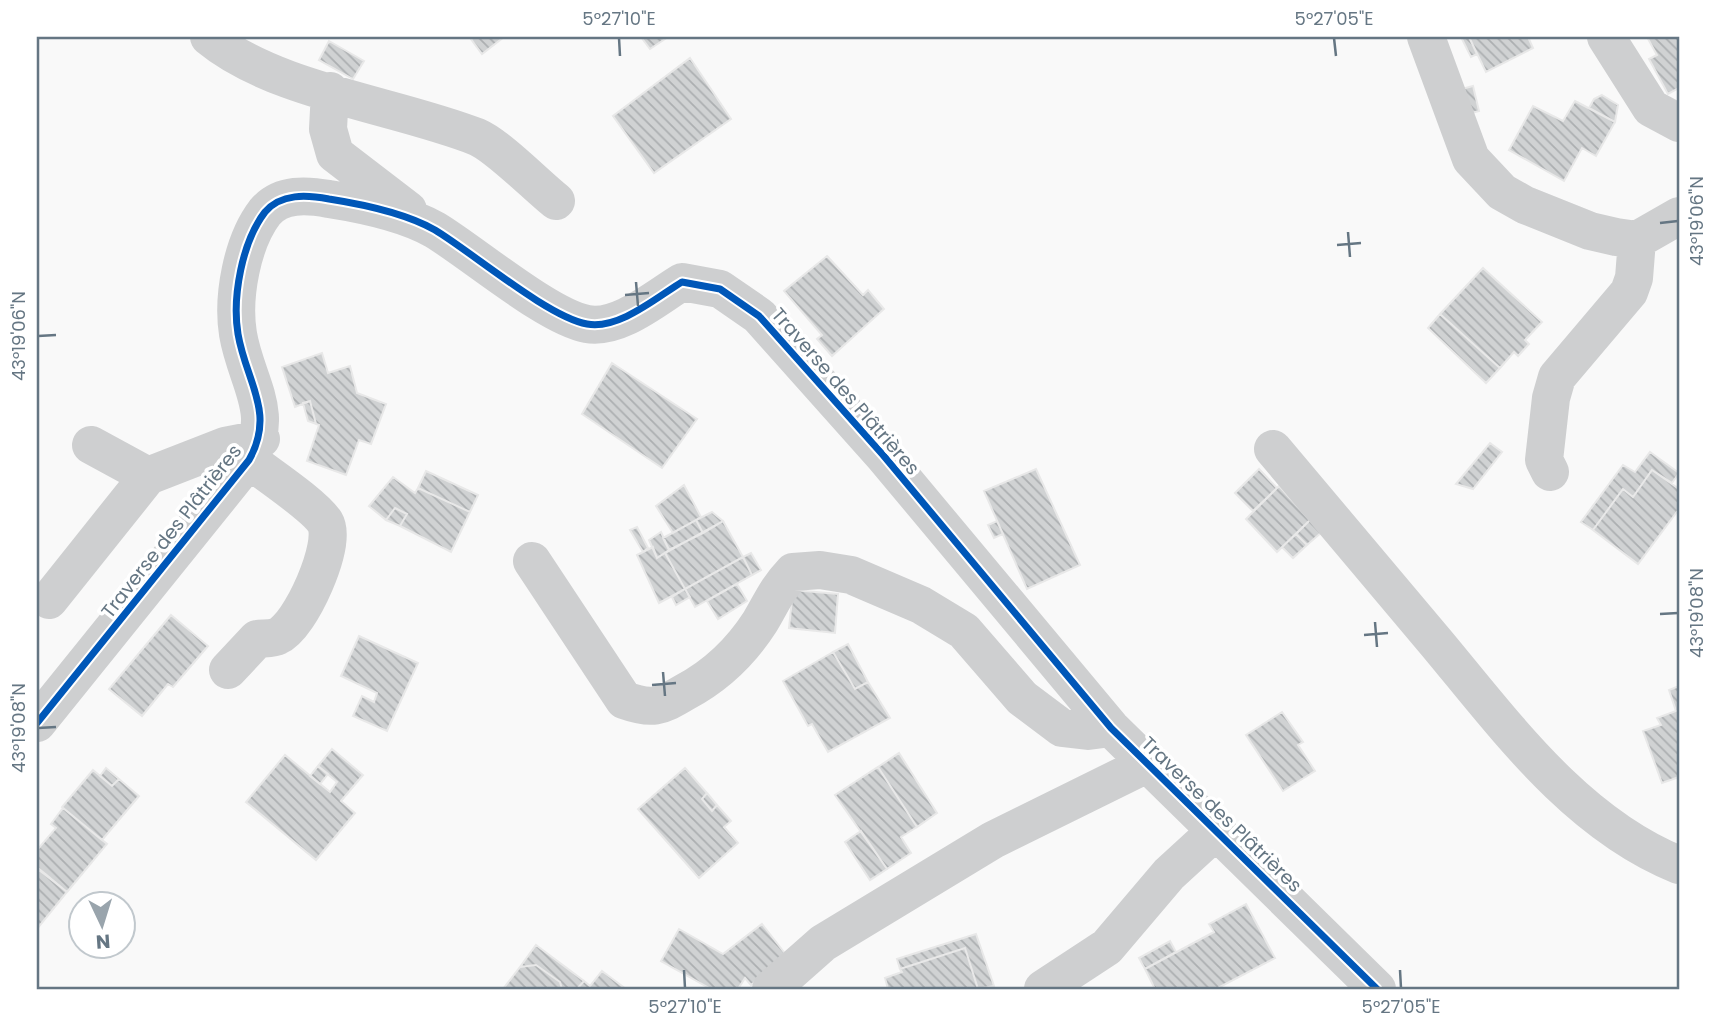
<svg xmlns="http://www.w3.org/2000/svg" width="1716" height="1026" font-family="Poppins,sans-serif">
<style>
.building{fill:url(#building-back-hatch);stroke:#e8e8e8;stroke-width:2}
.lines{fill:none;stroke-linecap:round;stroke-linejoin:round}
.minor{stroke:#cecfd0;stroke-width:38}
.cycleway-casing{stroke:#fff;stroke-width:11}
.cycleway{stroke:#0057b8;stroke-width:7}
.ticks{fill:none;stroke:#657683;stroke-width:2.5}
.labels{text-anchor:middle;stroke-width:7;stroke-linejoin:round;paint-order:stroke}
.street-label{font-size:19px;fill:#657683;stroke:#fff}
.neatline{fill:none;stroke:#657683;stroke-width:2.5}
.ticks-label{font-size:18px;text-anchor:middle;fill:#657683}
</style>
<defs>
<pattern id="building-back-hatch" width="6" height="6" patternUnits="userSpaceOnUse" patternTransform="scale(1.75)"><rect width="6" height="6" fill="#d0d2d3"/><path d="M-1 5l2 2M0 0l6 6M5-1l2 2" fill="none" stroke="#acafb1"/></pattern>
</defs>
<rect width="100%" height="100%" fill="#f9f9f9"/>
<path class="building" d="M 475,37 L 504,37 L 482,54 L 471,39 Z
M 641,37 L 668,37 L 650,49 Z
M 1461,37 L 1469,37 L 1477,54 L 1471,57 Z
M 1469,37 L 1528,37 L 1533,48 L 1486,72 Z
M 1647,37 L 1679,37 L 1679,88 L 1668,94 L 1649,59 L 1657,55 Z
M 329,41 L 364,61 L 353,79 L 319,60 Z
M 690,58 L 731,119 L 654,173 L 613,116 Z
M 1473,86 L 1479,111 L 1464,115 L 1458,90 Z
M 1602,95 L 1618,105 L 1615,122 L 1589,108 L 1594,99 Z
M 1575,101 L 1615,122 L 1596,156 L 1582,148 L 1564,181 L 1509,150 L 1533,106 L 1563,121 Z
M 827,256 L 863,295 L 868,290 L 884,309 L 832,356 L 817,339 L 822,335 L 784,291 Z
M 1483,268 L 1542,322 L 1525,340 L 1529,344 L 1518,356 L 1514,352 L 1500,368 L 1440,314 Z
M 1440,314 L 1500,368 L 1486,383 L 1428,328 Z
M 322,353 L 328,373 L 350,366 L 357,393 L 386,404 L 371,444 L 359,440 L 346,475 L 307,461 L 319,425 L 316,424 L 310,401 L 295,407 L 282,367 Z
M 612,363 L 697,419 L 662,468 L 582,414 Z
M 310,401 L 316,424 L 308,421 L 303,403 Z
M 1490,443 L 1502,452 L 1473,489 L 1456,484 Z
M 1650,452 L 1679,473 L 1672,483 L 1652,470 L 1633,497 L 1623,489 L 1593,530 L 1581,522 L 1623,465 L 1635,472 Z
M 1036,469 L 1080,565 L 1027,589 L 984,491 Z
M 1259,469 L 1277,488 L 1253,511 L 1235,493 Z
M 1652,470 L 1679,489 L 1679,509 L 1638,564 L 1593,530 L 1623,489 L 1633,497 Z
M 426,471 L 478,495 L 470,512 L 418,488 Z
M 393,477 L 415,493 L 418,488 L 470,512 L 451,552 L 400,526 L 407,514 L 395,508 L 386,520 L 369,506 Z
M 684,485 L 701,517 L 673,533 L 656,506 Z
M 1279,486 L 1310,520 L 1277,552 L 1246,519 Z
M 395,508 L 407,514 L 400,526 L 386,520 Z
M 712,512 L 723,521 L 703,533 L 696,520 Z
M 696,520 L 703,533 L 669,550 L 663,538 Z
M 1310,520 L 1322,532 L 1307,545 L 1296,534 Z
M 723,521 L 743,557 L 685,589 L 665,553 Z
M 997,521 L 1003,534 L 994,538 L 988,525 Z
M 637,527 L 648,548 L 643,552 L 630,530 Z
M 661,532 L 669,550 L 657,558 L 649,540 Z
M 1296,534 L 1307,545 L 1293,558 L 1282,547 Z
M 653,547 L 657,558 L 665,553 L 685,589 L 659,603 L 637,555 Z
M 751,553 L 761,570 L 752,575 L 743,557 Z
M 743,557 L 752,575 L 695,607 L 685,589 Z
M 737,584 L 747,601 L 718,619 L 707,601 Z
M 685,589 L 690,597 L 676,605 L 672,597 Z
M 793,590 L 838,594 L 835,633 L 789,628 Z
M 171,615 L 208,646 L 173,687 L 168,684 L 142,716 L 109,689 Z
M 359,636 L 418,663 L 387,731 L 353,716 L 362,696 L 374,702 L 377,693 L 341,676 Z
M 848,644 L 868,682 L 855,689 L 833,652 Z
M 833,652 L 855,689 L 868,682 L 890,718 L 828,752 L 812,724 L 808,726 L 783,681 Z
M 1679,686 L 1679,777 L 1662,783 L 1643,731 L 1661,725 L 1657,718 L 1676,711 L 1669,690 Z
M 1282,712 L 1303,742 L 1298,745 L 1315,771 L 1283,791 L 1246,735 Z
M 332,749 L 363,775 L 341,801 L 355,813 L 316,860 L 246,802 L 285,755 L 330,792 L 337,782 L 318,766 Z
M 899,753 L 937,813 L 917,827 L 878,767 Z
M 318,766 L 328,774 L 320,784 L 310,776 Z
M 878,767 L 917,827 L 901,837 L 911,853 L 887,869 L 835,795 Z
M 106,768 L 119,779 L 112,786 L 100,776 Z
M 685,768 L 707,793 L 702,799 L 712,811 L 717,805 L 731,821 L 724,827 L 738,843 L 699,878 L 638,809 Z
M 93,770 L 112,786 L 119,779 L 139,796 L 102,840 L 62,807 Z
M 707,793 L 717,805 L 712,811 L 702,799 Z
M 63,808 L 107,844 L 67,892 L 37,867 L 37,850 L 56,828 L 51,824 Z
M 861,831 L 887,869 L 870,880 L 845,842 Z
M 39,870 L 67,892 L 37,929 L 37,873 Z
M 1246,904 L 1275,958 L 1216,989 L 1155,989 L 1145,969 L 1214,932 L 1209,924 Z
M 762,924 L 787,956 L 751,985 L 745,978 L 738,989 L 711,989 L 661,961 L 679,929 L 723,954 Z
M 976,934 L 994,986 L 978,989 L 965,948 L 900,969 L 897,959 Z
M 1170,941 L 1176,952 L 1145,969 L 1139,958 Z
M 536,945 L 584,981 L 577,989 L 562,989 L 560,982 L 536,965 L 520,967 Z
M 965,948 L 978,989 L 888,989 L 885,978 L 902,972 L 900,969 Z
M 536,965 L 560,982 L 562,989 L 503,989 L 520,967 Z
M 602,971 L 626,989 L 577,989 L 584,981 L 590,986 Z"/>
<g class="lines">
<path class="minor" d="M 209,37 C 274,91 396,105 477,137 C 498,146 536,185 556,201
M 1426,37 L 1471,159 L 1502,192 L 1525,205 L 1590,231 L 1616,237 L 1637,240 L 1679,216
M 1606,37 L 1651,108 L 1679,123
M 330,91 L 328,129 L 335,154 L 408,210
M 91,445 L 148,476
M 1273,449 C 1328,514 1383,580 1438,645 C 1507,728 1577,824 1679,865
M 1550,472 L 1544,460 L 1551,398 L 1557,377 L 1629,292 L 1634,278 L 1637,240
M 532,561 L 624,700 C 652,710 660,707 685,692 C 717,675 740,653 760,622 C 772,602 776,590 793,572 L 820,570 L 851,575 L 921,605 L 964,631 L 1022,698 L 1062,728 L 1088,731 L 1111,728
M 49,600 L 148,476 L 225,446 L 261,439
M 228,670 L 257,639 C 263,638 272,639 278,636 C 300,627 338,543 325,522 C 314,505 267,474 249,460
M 37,723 L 249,460 C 276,412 246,382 238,334 C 232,297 242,242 265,212 C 281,193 307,195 329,199 C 361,204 407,214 435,230 C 473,253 548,317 587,324 C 619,330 657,297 682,282 L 720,289 L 759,316 L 883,455 L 1111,728 L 1377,989
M 771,989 L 823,943 L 993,840 L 1149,763
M 1043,989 L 1107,947 L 1169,874 L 1217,830"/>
<defs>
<path id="cycleway" d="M 37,723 L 249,460 C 276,412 246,382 238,334 C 232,297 242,242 265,212 C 281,193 307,195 329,199 C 361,204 407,214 435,230 C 473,253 548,317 587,324 C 619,330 657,297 682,282 L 720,289 L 759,316 L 883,455 L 1111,728 L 1377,989"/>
</defs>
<use href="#cycleway" class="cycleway-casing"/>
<use href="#cycleway" class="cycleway"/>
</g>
<path class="ticks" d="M 619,38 L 620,56M 1334,38 L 1336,56M 1660,223 L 1678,221M 1348,232 L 1350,257M 1337,245 L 1361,243M 636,282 L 638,306M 625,295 L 649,293M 38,336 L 56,335M 1660,614 L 1678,613M 1375,622 L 1377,647M 1364,635 L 1388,633M 663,672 L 665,696M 652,685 L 676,683M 38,728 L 56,727M 684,970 L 685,988M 1400,970 L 1401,988"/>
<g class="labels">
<g class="street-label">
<text transform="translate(846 391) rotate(49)" y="7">Traverse des Plâtrières</text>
<text transform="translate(171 531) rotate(-52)" y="7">Traverse des Plâtrières</text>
<text transform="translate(1222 814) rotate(44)" y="7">Traverse des Plâtrières</text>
</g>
</g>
<rect width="1716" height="1026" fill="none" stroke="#ffffff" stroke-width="77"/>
<g transform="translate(102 925) rotate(176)"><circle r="33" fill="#ffffff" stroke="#c1c8cd" stroke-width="2"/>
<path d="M0-5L12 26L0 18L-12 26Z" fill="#99a4ac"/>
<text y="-10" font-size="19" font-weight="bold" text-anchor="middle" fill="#657683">N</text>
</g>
<rect x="38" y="38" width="1640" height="950" class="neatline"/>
<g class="ticks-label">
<text x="619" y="25">5°27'10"E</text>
<text x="1334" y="25">5°27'05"E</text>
<text transform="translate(1697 221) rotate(-90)" y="6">43°19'06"N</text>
<text transform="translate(19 336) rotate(-90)" y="6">43°19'06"N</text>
<text transform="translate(1697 613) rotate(-90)" y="6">43°19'08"N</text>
<text transform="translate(19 728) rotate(-90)" y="6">43°19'08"N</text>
<text x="685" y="1013">5°27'10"E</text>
<text x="1401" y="1013">5°27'05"E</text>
</g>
</svg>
